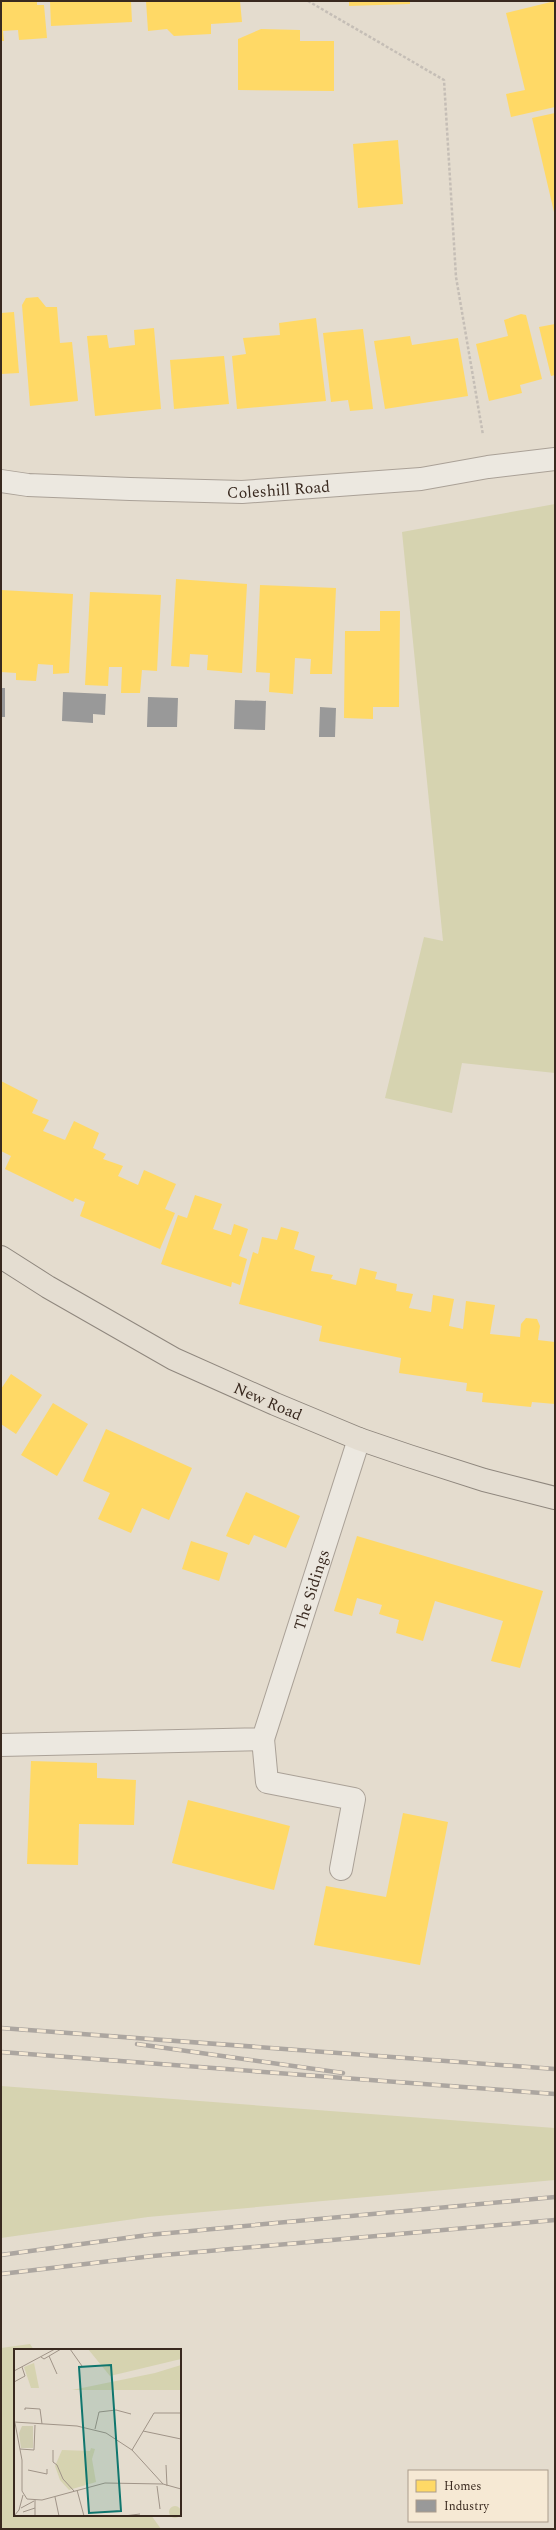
<svg xmlns="http://www.w3.org/2000/svg" width="556" height="2530" font-family="Spectral,serif">
<style>
.green{fill:#d6d3b0}
.homes{fill:#ffd966}
.industry{fill:#999}
.lines{fill:none;stroke-linecap:round;stroke-linejoin:round}
.minor-casing{stroke:#aaa197;stroke-width:24}
.major-casing{stroke:#8f877e;stroke-width:24}
.path{stroke:#c5beb6;stroke-width:2.5;stroke-dasharray:3 2;stroke-linecap:butt}
.minor{stroke:#ece8e0;stroke-width:22}
.major{stroke:#e4ddd1;stroke-width:22}
.rail-casing{stroke:#aca6a0;stroke-width:4.5}
.rail{stroke:#f6e9d4;stroke-width:3;stroke-dasharray:9;stroke-linecap:butt}
.labels{text-anchor:middle;stroke-width:4;stroke-linejoin:round;paint-order:stroke}
.street-label{font-size:16px;fill:#39291f;stroke:#f6e9d4}
.inset-road{fill:none;stroke:#a09488;stroke-width:1}
.view{fill:#0f766e;fill-opacity:0.15;stroke:#0f766e;stroke-width:2}
.inset-edge{fill:none;stroke:#39291f;stroke-width:2}
</style>
<rect width="100%" height="100%" fill="#e4dcce"/>
<path class="green" d="M 555,504 L 555,1073 L 462,1063 L 452,1113 L 385,1098 L 424,937 L 443,941 L 402,532 Z
M 1,2086 L 555,2128 L 555,2180 L 148,2217 L 1,2238 Z
M 30,2344 L 34,2350 L 15,2350 L 15,2515 L 151,2515 L 161,2529 L 1,2529 L 1,2348 Z"/>
<path class="homes" d="M 1,1 L 37,1 L 37,5 L 44,5 L 47,38 L 19,40 L 18,30 L 3,31 L 4,41 L 1,41 Z
M 50,1 L 131,1 L 132,22 L 51,26 Z
M 146,1 L 240,1 L 242,22 L 211,24 L 211,34 L 174,36 L 167,29 L 148,31 Z
M 349,1 L 410,1 L 410,4 L 349,6 Z
M 555,1 L 555,107 L 511,117 L 506,94 L 525,90 L 506,13 Z
M 261,29 L 300,30 L 300,41 L 334,41 L 334,91 L 238,90 L 238,39 Z
M 555,113 L 555,212 L 554,212 L 532,118 Z
M 398,140 L 403,204 L 358,208 L 353,144 Z
M 38,297 L 46,307 L 57,307 L 60,343 L 72,342 L 78,401 L 30,406 L 22,305 L 26,298 Z
M 14,312 L 19,373 L 1,374 L 1,313 Z
M 521,314 L 526,315 L 542,379 L 520,385 L 522,393 L 489,401 L 476,344 L 508,336 L 504,320 Z
M 316,318 L 326,401 L 237,409 L 232,356 L 246,354 L 243,338 L 280,335 L 279,323 Z
M 555,324 L 555,375 L 551,376 L 539,327 Z
M 154,328 L 161,409 L 95,416 L 87,336 L 107,335 L 109,348 L 135,345 L 134,330 Z
M 363,329 L 373,409 L 350,411 L 348,400 L 331,402 L 323,333 Z
M 410,336 L 412,345 L 458,338 L 468,396 L 385,409 L 374,341 Z
M 224,356 L 229,404 L 174,409 L 170,360 Z
M 176,579 L 247,584 L 242,673 L 207,670 L 208,655 L 190,654 L 189,667 L 171,666 Z
M 260,585 L 336,588 L 332,674 L 310,674 L 311,659 L 295,658 L 293,694 L 269,692 L 270,673 L 256,672 Z
M 1,590 L 73,594 L 69,673 L 53,674 L 53,665 L 38,664 L 36,681 L 16,680 L 16,673 L 1,672 Z
M 90,592 L 161,595 L 157,671 L 142,670 L 140,693 L 121,693 L 122,667 L 109,667 L 108,686 L 85,685 Z
M 380,611 L 400,611 L 399,707 L 373,707 L 373,719 L 344,718 L 345,631 L 380,631 Z
M 1,1081 L 38,1100 L 32,1113 L 49,1120 L 43,1131 L 65,1140 L 74,1121 L 99,1133 L 93,1148 L 106,1154 L 103,1159 L 123,1166 L 118,1176 L 138,1185 L 144,1170 L 176,1184 L 165,1209 L 175,1213 L 160,1249 L 80,1216 L 85,1202 L 75,1198 L 73,1202 L 5,1169 L 11,1156 L 1,1151 Z
M 195,1195 L 222,1204 L 213,1229 L 231,1235 L 234,1224 L 248,1229 L 239,1256 L 247,1259 L 240,1285 L 232,1282 L 231,1287 L 161,1264 L 178,1215 L 187,1218 Z
M 281,1227 L 299,1232 L 294,1249 L 315,1256 L 311,1271 L 333,1275 L 331,1279 L 356,1285 L 360,1268 L 377,1272 L 375,1279 L 397,1284 L 396,1291 L 413,1294 L 409,1308 L 431,1312 L 433,1295 L 454,1299 L 449,1326 L 463,1329 L 466,1301 L 495,1305 L 490,1334 L 520,1337 L 521,1324 L 526,1318 L 537,1319 L 540,1326 L 538,1340 L 555,1342 L 555,1404 L 532,1402 L 531,1407 L 482,1402 L 483,1393 L 466,1391 L 467,1383 L 399,1373 L 401,1358 L 319,1341 L 322,1326 L 239,1304 L 253,1252 L 258,1254 L 262,1237 L 277,1240 Z
M 11,1374 L 42,1395 L 16,1434 L 1,1424 L 1,1389 Z
M 53,1403 L 88,1424 L 57,1476 L 21,1455 Z
M 106,1429 L 192,1468 L 169,1520 L 142,1508 L 131,1533 L 98,1519 L 110,1493 L 83,1481 Z
M 246,1492 L 300,1516 L 286,1548 L 254,1535 L 249,1545 L 226,1536 Z
M 357,1536 L 543,1591 L 520,1668 L 491,1661 L 503,1621 L 435,1601 L 423,1641 L 396,1633 L 399,1620 L 379,1614 L 382,1605 L 357,1598 L 352,1616 L 334,1611 Z
M 191,1541 L 228,1553 L 219,1581 L 182,1569 Z
M 31,1761 L 97,1763 L 97,1778 L 136,1780 L 134,1825 L 79,1824 L 78,1865 L 27,1864 Z
M 188,1800 L 290,1826 L 274,1890 L 172,1863 Z
M 403,1813 L 448,1822 L 420,1965 L 314,1945 L 326,1886 L 386,1897 Z"/>
<path class="industry" d="M 1,688 L 5,688 L 5,717 L 1,717 Z
M 63,692 L 106,694 L 105,715 L 93,714 L 93,723 L 62,721 Z
M 148,697 L 178,698 L 177,727 L 147,727 Z
M 235,700 L 266,701 L 265,730 L 234,729 Z
M 320,707 L 336,708 L 335,737 L 319,737 Z"/>
<g class="lines">
<defs>
<g id="minor">
<path id="s1" d="M 1,481 L 28,485 L 130,489 L 242,492 L 421,479 L 488,467 L 555,459"/>
<path d="M 263,1739 L 267,1782 L 354,1799 L 341,1869"/>
<path id="s2" d="M 1,1745 L 263,1739 L 359,1439"/>
</g>
<g id="major">
<path id="s3" d="M 1,1257 L 48,1287 L 174,1359 L 275,1404 L 359,1439 L 409,1456 L 484,1480 L 555,1498"/>
</g>
</defs>
<use href="#minor" class="minor-casing"/>
<use href="#major" class="major-casing"/>
<path class="path" d="M 308,1 L 444,80 L 456,277 L 483,435"/>
<use href="#minor" class="minor"/>
<use href="#major" class="major"/>
<defs>
<path id="rail" d="M 1,2028 L 555,2069
M 137,2044 L 343,2073
M 1,2052 L 555,2094
M 1,2255 L 148,2235 L 555,2197
M 1,2274 L 153,2256 L 555,2220"/>
</defs>
<use href="#rail" class="rail-casing"/>
<use href="#rail" class="rail"/>
</g>
<g class="labels">
<g class="street-label">
<text dy="6" stroke="none"><textPath href="#s1" startOffset="278">Coleshill Road</textPath></text>
<text dy="6" stroke="none"><textPath href="#s3" startOffset="304">New Road</textPath></text>
<text dy="6" stroke="none"><textPath href="#s2" startOffset="419">The Sidings</textPath></text>
</g>
</g>
<g transform="translate(14 2349)">
<rect width="167" height="167" fill="#e4dcce"/>
<path d="M 74,0 L 167,0 L 167,10 L 96,27 ZM 20,14 L 25,39 L 17,39 L 10,18 ZM 167,16 L 167,41 L 58,41 L 141,24 ZM 77,99 L 81,100 L 78,110 L 82,133 L 55,141 L 46,131 L 41,117 L 48,101 L 76,102 ZM155 163a6 6 0 1 1 12 0a6 6 0 1 1-12 0Z" fill="#d6d3b0"/>
<path d="M 8,77 L 19,77 L 19,99 L 7,99 L 5,84 Z" fill="#d0cdb0"/>
<path class="inset-road" d="M 56,0 L 68,17M 35,7 L 43,25M 27,8 L 30,10 L 47,0M 0,22 L 41,0M 0,33 L 11,27 L 8,18M 11,61 L 11,59 L 26,60 L 28,75M 0,73 L 63,77 L 92,84 L 118,101 L 149,135 L 167,140M 1,74 L 8,111 L 8,142 L 13,150 L 28,151 L 91,134 L 149,135M 81,80 L 85,63 L 102,61 L 117,65M 129,82 L 167,90M 6,100 L 20,101 L 21,76M 39,101 L 39,113 L 43,116 L 49,130 L 60,142M 118,101 L 140,64 L 167,64M 152,116 L 153,137M 14,121 L 33,125 L 33,120M 143,137 L 146,160M 63,141 L 70,167M 41,148 L 45,167M 7,159 L 20,152M 9,163 L 21,159M 0,167 L 5,161 L 9,146M 21,167 L 21,151M 110,167 L 126,165"/>
<path class="view" d="M 97,16 L 107,162 L 75,164 L 65,18 Z"/>
<rect width="167" height="167" class="inset-edge"/>
</g>
<rect width="556" height="2530" fill="none" stroke="#39291f" stroke-width="4"/>
<rect x="408" y="2470" width="140" height="52" fill="#f6e9d4" stroke="#aa9c8c"/>
<rect x="416" y="2480" width="20" height="12" fill="#ffd966" stroke="#aa9c8c"/>
<text x="444" y="2490" font-size="12" fill="#39291f">Homes</text>
<rect x="416" y="2500" width="20" height="12" fill="#999999" stroke="#aa9c8c"/>
<text x="444" y="2510" font-size="12" fill="#39291f">Industry</text>
</svg>
